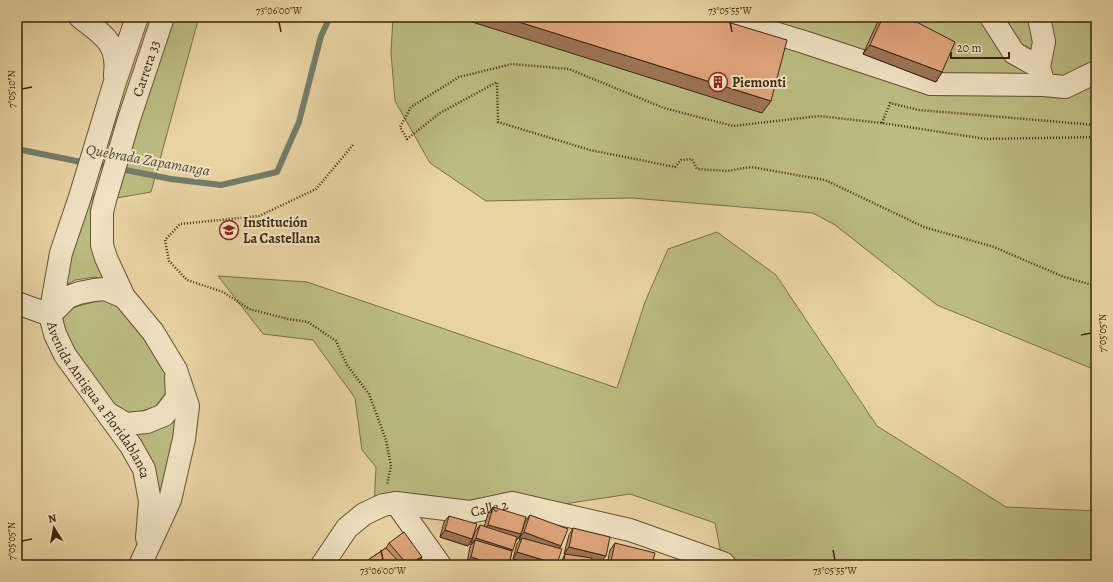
<svg xmlns="http://www.w3.org/2000/svg" width="1113" height="582" font-family="Alegreya,serif">
<style>
.green{fill:#bbbb82;stroke:#7c7048}
.lines{fill:none;stroke-linecap:round;stroke-linejoin:round}
.stream{stroke:#737d6a;stroke-width:6}
.minor-casing{stroke:#685132;stroke-width:24}
.path{stroke:#3e260d;stroke-width:2.5;stroke-dasharray:1 2;stroke-linecap:butt}
.minor{stroke:#f0e2c3;stroke-width:22}
.wall{fill:#c08e6b;stroke:#3e260d}
.shaded-wall{fill:#9c7457;stroke:#3e260d}
.building{fill:#dfa57c;stroke:#3e260d}
.ticks{fill:none;stroke:#3e260d;stroke-width:1.5}
.labels{text-anchor:middle;stroke-width:4;stroke-linejoin:round;paint-order:stroke}
.street-label{font-size:14px;fill:#3e260d;stroke:#f0e2c3}
.poi-label{font-size:14px;font-weight:bold;fill:#3e260d;stroke:#f0e2c3;text-anchor:start}
.water-label{font-size:15px;font-style:italic;fill:#544a34;stroke:#f0e2c3}
.neatline{fill:none;stroke:#3e260d;stroke-width:1.5}
.ticks-label{font-size:10px;text-anchor:middle;fill:#3e260d}
</style>
<rect width="100%" height="100%" fill="#e8d3a3"/>
<filter id="stains"><feTurbulence type="fractalNoise" baseFrequency=".005" numOctaves="4"/><feColorMatrix values="0 0 0 0 .2 0 0 0 0 .09 0 0 0 0 .02 0 0 0 .5 -.17"/></filter>
<radialGradient id="worn" r=".72"><stop offset=".6" stop-color="#630" stop-opacity="0"/><stop offset="1" stop-color="#630" stop-opacity=".3"/></radialGradient>
<path class="green" d="M 163,17 L 199,17 L 151,192 L 105,200 Z
M 393,17 L 1096,17 L 1096,369 L 1093,369 L 937,305 L 835,225 L 813,213 L 632,198 L 486,201 L 430,163 L 395,101 L 391,53 Z
M 93,194 L 95,247 L 109,281 L 95,277 L 75,280 L 60,288 L 73,242 Z
M 717,232 L 776,275 L 877,426 L 1006,507 L 1096,511 L 1096,565 L 725,565 L 723,563 L 715,523 L 630,494 L 498,514 L 374,506 L 376,467 L 362,450 L 355,398 L 313,340 L 263,334 L 218,276 L 307,282 L 617,388 L 645,302 L 668,249 Z
M 104,299 L 122,307 L 166,372 L 167,391 L 155,407 L 135,413 L 116,410 L 81,362 L 59,325 L 68,309 Z
M 181,406 L 157,513 L 130,434 L 160,429 Z"/>
<g class="lines">
<path class="stream" d="M 17,149 L 86,163
M 95,164 L 171,179 L 221,185 L 277,172 L 299,122 L 321,36 L 330,17"/>
<defs>
<g id="minor">
<path d="M 80,17 C 103,35 119,43 115,75"/>
<path id="s1" d="M 137,17 L 114,85 L 80,197 L 61,253 L 50,315 L 55,334 L 65,355 L 131,446 L 144,469 L 150,501 L 147,538"/>
<path d="M 722,17 L 804,42 L 931,84 L 1044,85 L 1039,67 L 1044,42 L 1039,17"/>
<path d="M 991,17 L 1014,53 L 1039,67"/>
<path d="M 1044,85 L 1065,87 L 1096,72"/>
<path d="M 17,303 L 50,315 L 68,297 L 79,293 L 94,290 L 105,289 L 124,297"/>
<path d="M 109,414 L 126,424 L 147,422 L 164,415 L 177,398 L 176,378"/>
<path d="M 396,503 L 440,565"/>
<path id="s2" d="M 140,565 L 170,500 L 184,439 L 188,406 L 176,370 L 153,332 L 124,297 L 106,258 L 102,245 L 102,212 L 105,200 L 129,119 L 163,17"/>
<path id="s3" d="M 322,565 L 347,528 L 364,514 L 383,505 L 396,503 L 470,512 L 512,503 L 630,530 L 723,563 L 725,565"/>
</g>
</defs>
<use href="#minor" class="minor-casing"/>
<path class="path" d="M 1091,96 L 1096,113
M 882,123 L 890,103 L 919,110 L 1096,125
M 1096,137 L 986,139 L 882,123 L 819,116 L 733,126 L 664,108 L 569,69 L 512,64 L 459,77 L 411,107 L 400,127 L 407,139 L 440,113 L 497,82 L 498,122 L 590,150 L 675,167 L 681,160 L 692,159 L 697,169 L 727,171 L 751,167 L 825,180 L 924,227 L 994,247 L 1064,277 L 1096,286
M 353,145 L 316,189 L 259,216 L 180,224 L 165,240 L 169,261 L 187,280 L 223,292 L 249,309 L 288,319 L 308,322 L 336,341 L 347,365 L 369,394 L 386,440 L 391,466 L 387,485"/>
<use href="#minor" class="minor"/>
</g>
<path class="wall" d="M 880,17 L 907,17 L 942,72 L 936,82 L 863,54 Z
M 493,507 L 521,534 L 525,522 L 530,515 L 561,546 L 559,549 L 556,565 L 512,565 L 513,563 L 515,560 L 513,559 L 517,544 L 520,540 L 519,539 L 521,534 L 516,541 L 512,551 L 509,565 L 472,565 L 467,563 L 470,547 L 475,532 L 480,525 L 484,527 L 488,514 Z
M 449,516 L 472,539 L 468,546 L 440,537 L 444,522 Z
M 573,528 L 601,562 L 591,560 L 590,565 L 560,565 L 561,565 L 563,558 L 565,554 L 566,554 L 564,554 L 569,535 Z
M 389,543 L 418,564 L 415,565 L 363,565 L 365,562 L 386,548 Z
M 615,543 L 652,565 L 607,565 L 610,550 Z"/>
<path class="shaded-wall" d="M 476,17 L 503,17 L 771,101 L 762,113 L 472,22 Z
M 870,45 L 942,72 L 936,82 L 863,54 Z
M 488,525 L 521,534 L 516,541 L 483,531 Z
M 445,530 L 472,539 L 468,546 L 440,537 Z
M 524,532 L 561,546 L 556,553 L 522,538 L 520,540 L 519,539 Z
M 476,538 L 513,550 L 508,556 L 475,540 L 471,545 Z
M 569,547 L 606,556 L 601,562 L 564,554 Z
M 517,552 L 557,564 L 556,565 L 532,565 L 513,559 Z
M 422,557 L 418,564 L 415,565 L 406,565 L 407,564 Z
M 471,557 L 497,565 L 472,565 L 467,563 Z
M 611,561 L 627,565 L 608,565 Z"/>
<path class="building" d="M 503,17 L 711,17 L 787,40 L 771,101 Z
M 883,17 L 907,17 L 955,42 L 942,72 L 870,45 Z
M 493,507 L 526,517 L 521,534 L 488,525 Z
M 530,515 L 568,529 L 561,546 L 524,532 Z
M 449,516 L 477,524 L 472,539 L 445,530 Z
M 480,525 L 517,537 L 513,550 L 476,538 Z
M 573,528 L 610,537 L 606,556 L 569,547 Z
M 404,532 L 422,557 L 407,564 L 389,543 Z
M 522,538 L 562,549 L 557,564 L 517,552 Z
M 475,540 L 512,551 L 509,565 L 497,565 L 471,557 Z
M 615,543 L 655,553 L 652,565 L 627,565 L 611,561 Z
M 386,548 L 402,565 L 368,565 L 365,562 Z
M 565,554 L 592,558 L 590,565 L 563,565 Z
M 515,560 L 538,565 L 514,565 Z"/>
<path class="ticks" d="M 279,22 L 281,32M 730,22 L 732,32M 22,89 L 32,87M 1081,335 L 1091,333M 22,541 L 32,539M 381,550 L 383,560M 833,550 L 835,560"/>
<defs>
<symbol id="building-ring" viewBox="-11 -11 22 22"><circle r="9.5" fill="#f0e2c3" stroke="#8f2418" stroke-width="1.5"/><path d="M-4-6H4V6H1V3H-1V6H-4ZM-2.5-4.3h1.7v1.8h-1.7ZM.8-4.3h1.7v1.8H.8ZM-2.5-1h1.7V.8h-1.7ZM.8-1h1.7V.8H.8Z" fill="#8f2418"/></symbol>
<symbol id="school-ring" viewBox="-11 -11 22 22"><circle r="9.5" fill="#f0e2c3" stroke="#8f2418" stroke-width="1.5"/><path d="M0-5L7-2L0 1L-7-2ZM-4 1L0 2.5L4 1V4Q0 6-4 4Z" fill="#8f2418"/></symbol>
</defs>
<g fill-rule="evenodd">
<use href="#building-ring" x="707" y="71" width="22" height="22"/>
<use href="#school-ring" x="218" y="219" width="22" height="22"/>
</g>
<g class="labels">
<g class="street-label">
<text dy="5" stroke="none"><textPath href="#s2" startOffset="535">Carrera 33</textPath></text>
<text dy="5" stroke="none"><textPath href="#s1" startOffset="410">Avenida Antigua a Floridablanca</textPath></text>
<text dy="5" stroke="none"><textPath href="#s3" startOffset="195">Calle 2</textPath></text>
</g>
<g class="poi-label">
<text x="732" y="87">Piemonti</text>
<text x="243" y="227">Institución<tspan x="243" dy="16">La Castellana</tspan></text>
</g>
<g class="water-label">
<text transform="translate(148 160) rotate(10)" y="5">Quebrada Zapamanga</text>
</g>
</g>
<rect width="1113" height="582" fill="none" stroke="#e8d3a3" stroke-width="44"/>
<g transform="translate(54 528) rotate(349)" stroke="#f0e2c3" stroke-width="3" paint-order="stroke">
<path d="M0-3L7 15L0 10L-7 15Z" fill="#3e260d"/>
<text y="-6" font-size="11" font-weight="bold" text-anchor="middle" fill="#3e260d">N</text>
</g>
<path d="M951 52v6h58v-6" fill="none" stroke="#3e260d" stroke-width="2"/>
<text x="957" y="52" font-size="12" fill="#3e260d" stroke="#f0e2c3" stroke-width="3" paint-order="stroke">20 m</text>
<rect x="22" y="22" width="1069" height="538" class="neatline"/>
<g class="ticks-label">
<text x="279" y="14">73°06'00"W</text>
<text x="730" y="14">73°05'55"W</text>
<text transform="translate(11 89) rotate(-90)" y="4">7°05'10"N</text>
<text transform="translate(1102 333) rotate(-90)" y="4">7°05'05"N</text>
<text transform="translate(11 541) rotate(-90)" y="4">7°05'05"N</text>
<text x="383" y="574">73°06'00"W</text>
<text x="835" y="574">73°05'55"W</text>
</g>
<rect width="100%" height="100%" filter="url(#stains)"/>
<rect width="100%" height="100%" fill="url(#worn)"/>
</svg>
